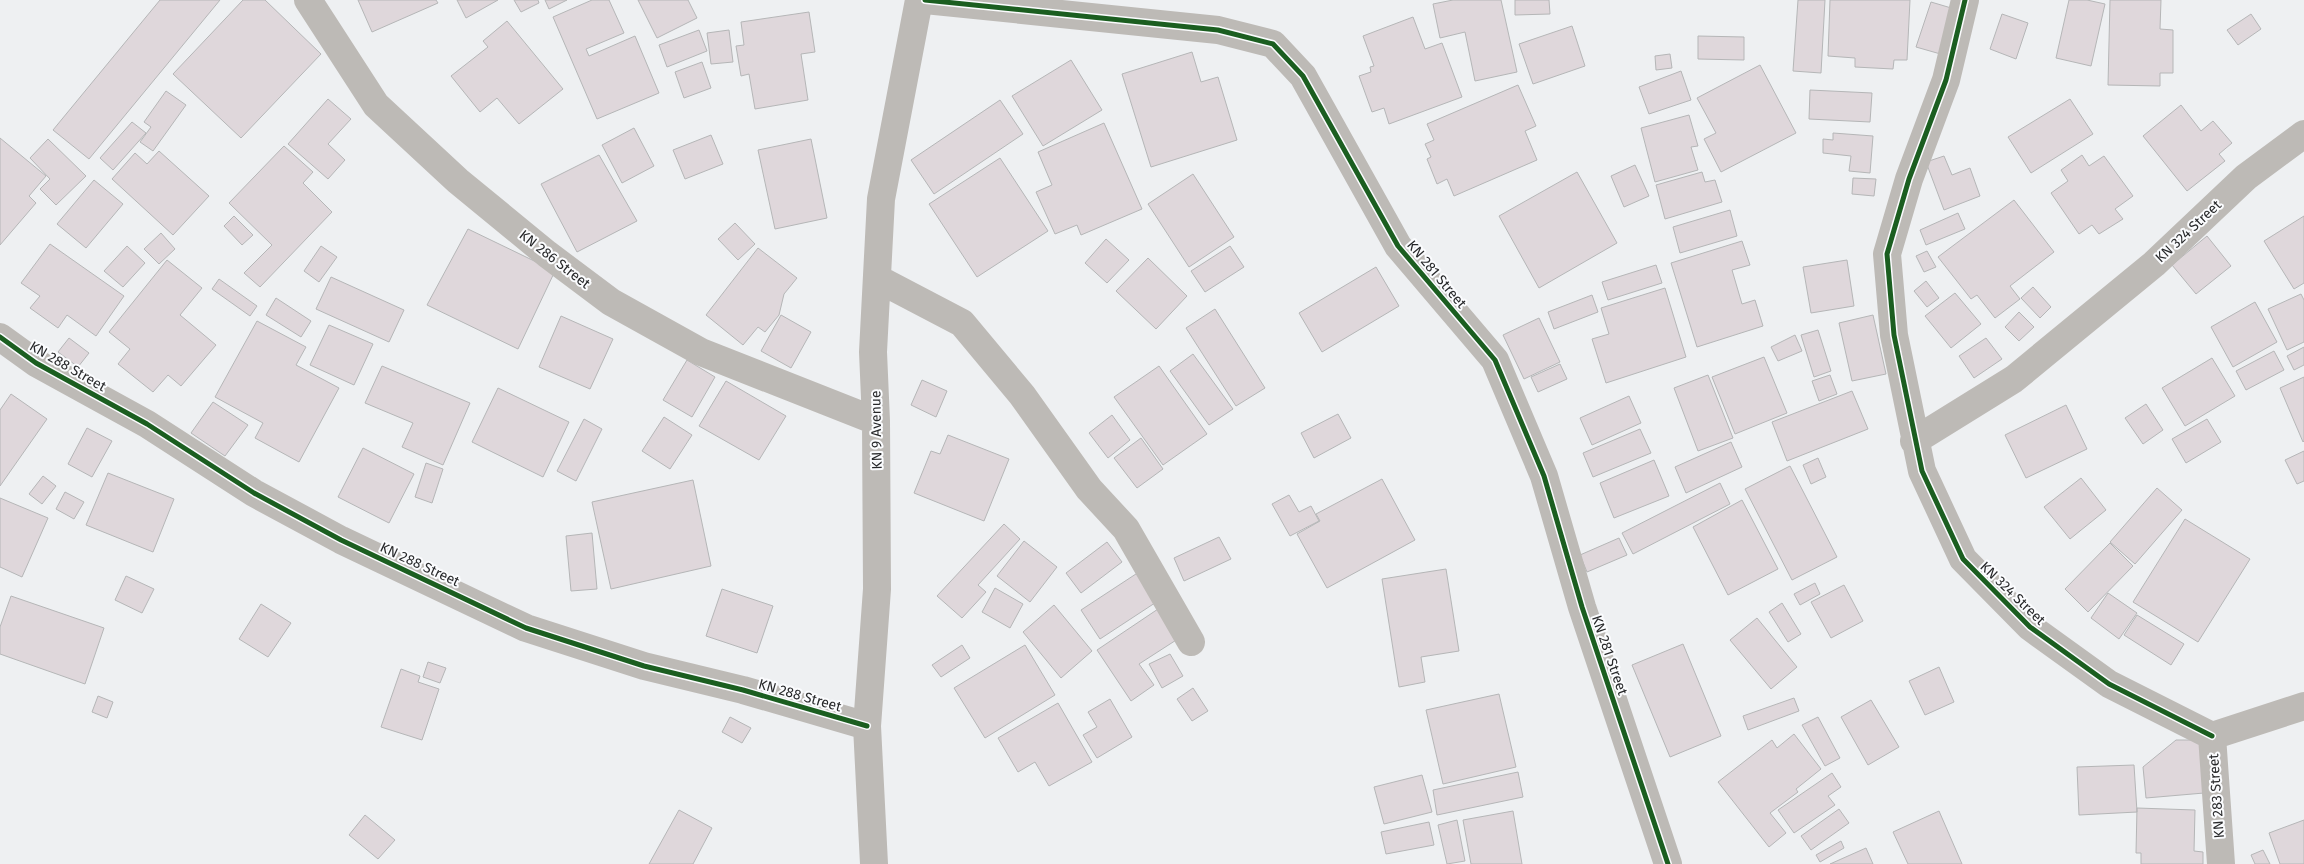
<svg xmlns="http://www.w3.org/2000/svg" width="2304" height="864" font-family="'Fira Sans',sans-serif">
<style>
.building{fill:#dfd7db;stroke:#b5b6b7}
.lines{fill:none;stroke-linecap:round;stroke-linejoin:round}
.street{stroke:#bdbab6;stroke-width:28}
.cycleway-casing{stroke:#fbfcfe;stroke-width:8}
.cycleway{stroke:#1b5e20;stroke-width:5}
.labels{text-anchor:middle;stroke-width:4;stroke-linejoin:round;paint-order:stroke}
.street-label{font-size:14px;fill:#27282a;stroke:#fbfcfe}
</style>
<rect width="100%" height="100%" fill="#eef0f2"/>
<path class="building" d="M 160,0 L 220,0 L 89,159 L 53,130 Z
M 243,0 L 265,0 L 321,54 L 241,138 L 173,74 Z
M 358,0 L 436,0 L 438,3 L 372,32 Z
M 457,0 L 498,0 L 466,18 Z
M 514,0 L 538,0 L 539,3 L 521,12 Z
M 545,0 L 567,0 L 549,9 Z
M 592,0 L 609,0 L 624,33 L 586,49 L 589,56 L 635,36 L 659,93 L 597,119 L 553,17 Z
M 638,0 L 688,0 L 697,18 L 657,38 Z
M 1453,0 L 1501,0 L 1517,72 L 1475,81 L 1465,32 L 1440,38 L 1433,4 Z
M 1515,0 L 1549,0 L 1550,14 L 1515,15 Z
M 1798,0 L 1825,0 L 1821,73 L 1793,71 Z
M 1830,0 L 1910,0 L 1907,60 L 1894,60 L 1893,69 L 1855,67 L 1855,58 L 1828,56 Z
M 2069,0 L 2087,0 L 2105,4 L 2091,66 L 2056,58 Z
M 2110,0 L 2161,0 L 2160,29 L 2173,30 L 2173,73 L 2160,73 L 2160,86 L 2108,85 Z
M 1931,2 L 1958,10 L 1944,55 L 1916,47 Z
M 809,12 L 815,52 L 801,54 L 808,100 L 755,109 L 749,74 L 741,76 L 736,46 L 744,45 L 741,22 Z
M 2002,14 L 2028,23 L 2016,59 L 1990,49 Z
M 2251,14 L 2261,29 L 2238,45 L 2227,30 Z
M 1413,17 L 1425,49 L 1442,43 L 1462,97 L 1389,124 L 1384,108 L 1372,112 L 1359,76 L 1371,72 L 1370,67 L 1374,66 L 1363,36 Z
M 507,21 L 563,89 L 519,124 L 497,98 L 480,112 L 451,76 L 488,47 L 483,41 Z
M 1572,26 L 1585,66 L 1533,84 L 1519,44 Z
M 699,30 L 707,51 L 667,67 L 659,45 Z
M 729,30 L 733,62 L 711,64 L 707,33 Z
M 1698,36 L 1744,37 L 1744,60 L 1698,59 Z
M 1192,52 L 1201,82 L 1218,77 L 1237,140 L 1151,167 L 1122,74 Z
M 1670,54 L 1672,68 L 1656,70 L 1655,56 Z
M 1071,60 L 1102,110 L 1043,146 L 1012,96 Z
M 702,62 L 711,88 L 684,98 L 675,72 Z
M 1760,65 L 1796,133 L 1721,172 L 1704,139 L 1716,133 L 1697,98 Z
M 1681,71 L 1691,100 L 1649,114 L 1639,87 Z
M 1518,85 L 1536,126 L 1525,131 L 1537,160 L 1454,196 L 1447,179 L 1437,184 L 1427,159 L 1431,157 L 1425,144 L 1434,140 L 1427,124 Z
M 1810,90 L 1872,93 L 1870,122 L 1809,119 Z
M 166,91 L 186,105 L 153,151 L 140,142 L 151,127 L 144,122 Z
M 328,99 L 351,119 L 328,144 L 345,160 L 328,179 L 288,144 Z
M 2070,99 L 2093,134 L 2031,173 L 2008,137 Z
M 1000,100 L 1023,134 L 934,194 L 911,160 Z
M 2181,105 L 2201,131 L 2213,121 L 2232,143 L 2219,154 L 2225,161 L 2187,191 L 2143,136 Z
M 1689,115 L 1698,146 L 1691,147 L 1698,170 L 1655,182 L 1641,128 Z
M 132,122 L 146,133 L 113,170 L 100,158 Z
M 1104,123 L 1142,209 L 1081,235 L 1077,225 L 1055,234 L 1036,192 L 1052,185 L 1038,152 Z
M 634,128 L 654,166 L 622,183 L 602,145 Z
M 1833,133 L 1873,136 L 1870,173 L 1849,171 L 1851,156 L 1823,153 L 1823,139 L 1833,140 Z
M 711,135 L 723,164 L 685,179 L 673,150 Z
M 0,138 L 46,176 L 29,196 L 36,203 L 0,245 Z
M 48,139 L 86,176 L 56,205 L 40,189 L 50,179 L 30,158 Z
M 811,139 L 827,218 L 775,229 L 758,150 Z
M 284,146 L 313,172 L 303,183 L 332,212 L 260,287 L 244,273 L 272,245 L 229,203 Z
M 159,151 L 209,196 L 173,235 L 112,179 L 135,153 L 147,164 Z
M 599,155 L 637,221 L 577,252 L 541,184 Z
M 2082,155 L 2089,166 L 2104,156 L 2133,196 L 2115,209 L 2123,219 L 2099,234 L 2092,225 L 2079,234 L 2051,193 L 2068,181 L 2061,170 Z
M 1944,156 L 1952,175 L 1970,168 L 1980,196 L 1944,210 L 1926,162 Z
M 1000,158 L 1048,231 L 977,277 L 929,204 Z
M 1635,165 L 1649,196 L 1624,207 L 1611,176 Z
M 1577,172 L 1617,243 L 1539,288 L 1499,216 Z
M 1702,172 L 1705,182 L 1715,180 L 1722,202 L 1665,219 L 1656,185 Z
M 1193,174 L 1234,237 L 1189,267 L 1148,204 Z
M 1853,178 L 1876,179 L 1874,196 L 1852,194 Z
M 94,180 L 123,204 L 86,248 L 57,224 Z
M 2014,200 L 2054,252 L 2010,286 L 2020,299 L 1995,318 L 1977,295 L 1971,299 L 1938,257 Z
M 1730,210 L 1737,236 L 1680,253 L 1673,227 Z
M 1958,213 L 1965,229 L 1926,245 L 1920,230 Z
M 234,216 L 253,235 L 242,245 L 224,226 Z
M 2304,216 L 2304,283 L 2294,289 L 2264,241 Z
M 735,223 L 755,244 L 738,260 L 718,239 Z
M 468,229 L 555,271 L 518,349 L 427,305 Z
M 161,233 L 175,249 L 159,264 L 144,249 Z
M 2207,236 L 2231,266 L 2196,294 L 2172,265 Z
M 1106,239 L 1129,260 L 1107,283 L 1085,263 Z
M 1742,241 L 1750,265 L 1732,270 L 1742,304 L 1755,300 L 1763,326 L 1697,347 L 1671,263 Z
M 50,244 L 124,296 L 96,336 L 67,315 L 58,328 L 30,308 L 40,296 L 21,283 Z
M 127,246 L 145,263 L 123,287 L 104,271 Z
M 321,246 L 337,257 L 319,282 L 304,271 Z
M 1230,246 L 1244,267 L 1205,292 L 1191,271 Z
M 758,248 L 797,278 L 784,294 L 779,315 L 765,332 L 758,327 L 743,345 L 706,315 Z
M 1927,251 L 1936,267 L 1924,272 L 1916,256 Z
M 1148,258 L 1187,296 L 1156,329 L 1116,291 Z
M 167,260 L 202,288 L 180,315 L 216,345 L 181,386 L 168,375 L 153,392 L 118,364 L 130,349 L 109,332 Z
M 1847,260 L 1854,306 L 1811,313 L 1803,267 Z
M 1656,265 L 1662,283 L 1608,300 L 1602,282 Z
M 1376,267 L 1399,306 L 1322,352 L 1299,313 Z
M 331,277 L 404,310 L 389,342 L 316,309 Z
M 219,279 L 257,306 L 250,316 L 212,289 Z
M 1926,281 L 1939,298 L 1927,307 L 1914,291 Z
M 2033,287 L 2051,307 L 2040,318 L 2021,298 Z
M 1665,288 L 1686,357 L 1606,383 L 1592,339 L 1609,334 L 1601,308 Z
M 1955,293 L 1981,324 L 1951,348 L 1925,316 Z
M 2301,294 L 2304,300 L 2304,342 L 2287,350 L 2268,309 Z
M 1592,295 L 1598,312 L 1554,329 L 1548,312 Z
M 276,298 L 311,321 L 301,337 L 266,315 Z
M 2255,302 L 2277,342 L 2233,367 L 2211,327 Z
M 1215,309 L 1265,388 L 1236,406 L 1186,328 Z
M 2019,312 L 2034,327 L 2019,341 L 2005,327 Z
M 781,315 L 811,332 L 791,368 L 761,351 Z
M 1873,315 L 1886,374 L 1852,381 L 1839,323 Z
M 561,316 L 613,339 L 590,389 L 539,367 Z
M 1539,318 L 1560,362 L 1524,379 L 1503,335 Z
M 257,321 L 306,347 L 296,365 L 339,388 L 299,462 L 255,438 L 263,423 L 215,397 Z
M 329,325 L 373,344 L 354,385 L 310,365 Z
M 1818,330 L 1831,371 L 1814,377 L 1801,335 Z
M 1795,335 L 1802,351 L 1778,361 L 1771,347 Z
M 69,338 L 89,353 L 78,367 L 58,352 Z
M 1986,338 L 2002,359 L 1974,378 L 1959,356 Z
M 2304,347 L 2304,365 L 2294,370 L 2287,356 Z
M 2274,351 L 2284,370 L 2246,390 L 2236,371 Z
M 1193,354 L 1233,409 L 1209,425 L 1170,371 Z
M 1764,357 L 1787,413 L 1735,434 L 1712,377 Z
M 2212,358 L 2235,396 L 2185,426 L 2162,388 Z
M 687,360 L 715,377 L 692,417 L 663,400 Z
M 1560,364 L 1567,379 L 1538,392 L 1531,377 Z
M 382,366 L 470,403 L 443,465 L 402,447 L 413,423 L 365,403 Z
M 1159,366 L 1207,434 L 1163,465 L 1114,397 Z
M 1708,375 L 1733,438 L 1698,451 L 1674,388 Z
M 1830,375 L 1837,394 L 1819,401 L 1812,381 Z
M 2304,377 L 2304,441 L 2303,442 L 2280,388 Z
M 922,380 L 947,391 L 936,417 L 911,405 Z
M 726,381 L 786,416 L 759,460 L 699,426 Z
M 498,388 L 569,422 L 543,477 L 472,442 Z
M 1852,391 L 1868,429 L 1787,461 L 1772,422 Z
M 11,394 L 47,419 L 0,486 L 0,410 Z
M 1629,396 L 1641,423 L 1592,445 L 1580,418 Z
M 213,402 L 248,425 L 225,456 L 191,433 Z
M 2146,404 L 2163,430 L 2143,444 L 2125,418 Z
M 2066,405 L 2087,449 L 2026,478 L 2005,435 Z
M 1338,414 L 1351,438 L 1314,458 L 1301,433 Z
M 1112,415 L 1130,440 L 1108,458 L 1089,433 Z
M 664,417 L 692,435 L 670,469 L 642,451 Z
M 584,419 L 602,429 L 576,481 L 557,471 Z
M 2207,419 L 2221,442 L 2186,463 L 2172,439 Z
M 87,428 L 112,441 L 92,477 L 68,464 Z
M 1640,429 L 1651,453 L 1593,477 L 1583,453 Z
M 948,435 L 1009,459 L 984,521 L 914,493 L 931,451 L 940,454 Z
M 1141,438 L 1163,469 L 1137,488 L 1114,458 Z
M 1731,442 L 1742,467 L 1686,493 L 1675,467 Z
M 363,448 L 414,474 L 389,523 L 338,497 Z
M 2304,451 L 2304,481 L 2297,484 L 2285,460 Z
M 1818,458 L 1826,477 L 1811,484 L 1803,465 Z
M 1654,460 L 1669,496 L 1614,518 L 1600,483 Z
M 426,463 L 443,469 L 432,503 L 415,497 Z
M 1790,466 L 1837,557 L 1792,580 L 1745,489 Z
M 108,473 L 174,499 L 153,552 L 86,525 Z
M 43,476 L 56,486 L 42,504 L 29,494 Z
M 2081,478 L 2106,510 L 2070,539 L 2044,507 Z
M 1382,479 L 1415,540 L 1327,588 L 1297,534 L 1320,521 L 1316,514 Z
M 693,480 L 711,566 L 611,589 L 592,502 Z
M 1720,483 L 1730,504 L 1633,554 L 1622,533 Z
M 2157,488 L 2182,510 L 2135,564 L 2110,542 Z
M 65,492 L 84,502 L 74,519 L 56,509 Z
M 1289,495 L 1299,512 L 1311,506 L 1319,521 L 1290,536 L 1272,504 Z
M 0,498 L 48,518 L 22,577 L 0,567 Z
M 1742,500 L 1778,569 L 1728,595 L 1693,527 Z
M 2185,519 L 2250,559 L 2198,642 L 2133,602 Z
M 1004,524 L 1020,539 L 978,585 L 986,592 L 962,618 L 937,596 Z
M 592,533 L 597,589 L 571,591 L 566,536 Z
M 1219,537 L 1231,559 L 1184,581 L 1174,558 Z
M 1619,538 L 1627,555 L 1587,572 L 1580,555 Z
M 1024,541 L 1057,567 L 1030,602 L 997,576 Z
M 1107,542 L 1122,562 L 1081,593 L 1066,573 Z
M 2110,543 L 2133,566 L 2088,612 L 2065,589 Z
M 1446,569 L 1459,651 L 1421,657 L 1425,682 L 1399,687 L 1382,579 Z
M 1142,570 L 1161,599 L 1100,639 L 1081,610 Z
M 126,576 L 154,589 L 142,613 L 115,600 Z
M 1815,583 L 1820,594 L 1800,605 L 1794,594 Z
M 1844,585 L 1863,621 L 1831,638 L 1811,602 Z
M 995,588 L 1023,604 L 1010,628 L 982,612 Z
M 722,589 L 773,606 L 757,653 L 706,636 Z
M 2108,593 L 2137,613 L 2119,639 L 2091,618 Z
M 11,596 L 104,628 L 85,684 L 0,654 L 0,627 Z
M 1782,603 L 1801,634 L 1788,642 L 1769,612 Z
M 261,604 L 291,623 L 268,657 L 239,639 Z
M 1054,605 L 1092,651 L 1061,678 L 1023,632 Z
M 1164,605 L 1184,635 L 1139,664 L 1154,685 L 1131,701 L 1097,650 Z
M 2137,615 L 2184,644 L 2171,665 L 2124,635 Z
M 1757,618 L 1797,667 L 1771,689 L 1730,640 Z
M 1683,644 L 1721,736 L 1670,757 L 1632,665 Z
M 962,645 L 970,658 L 941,677 L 932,665 Z
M 1025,645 L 1055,695 L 985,738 L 954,688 Z
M 1170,654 L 1183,676 L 1162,688 L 1149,664 Z
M 428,662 L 446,668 L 440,683 L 423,677 Z
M 1939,667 L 1954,702 L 1925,715 L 1909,681 Z
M 401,669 L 420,676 L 418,682 L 439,689 L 422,740 L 381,727 Z
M 1193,688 L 1208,711 L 1192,721 L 1177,699 Z
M 1499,694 L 1516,767 L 1443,784 L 1426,710 Z
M 98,696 L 113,702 L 107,718 L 92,712 Z
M 1794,698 L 1799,711 L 1748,730 L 1743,716 Z
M 1110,699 L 1132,737 L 1097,758 L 1083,735 L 1097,727 L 1088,712 Z
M 1871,700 L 1899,747 L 1868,765 L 1841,717 Z
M 1058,703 L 1092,762 L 1049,786 L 1035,762 L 1018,772 L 998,738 Z
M 730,717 L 751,728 L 742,743 L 722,732 Z
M 1818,717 L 1840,758 L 1825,766 L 1802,725 Z
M 1794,734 L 1821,769 L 1796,789 L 1798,792 L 1770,813 L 1786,833 L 1769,847 L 1718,782 L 1772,740 L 1777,748 Z
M 2176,740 L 2200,740 L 2204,793 L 2146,798 L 2143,767 Z
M 2134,765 L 2137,812 L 2079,815 L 2077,767 Z
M 1518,772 L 1523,797 L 1437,815 L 1433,790 Z
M 1832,773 L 1841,787 L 1828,796 L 1835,805 L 1794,833 L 1778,810 Z
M 1422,775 L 1432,812 L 1384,824 L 1374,787 Z
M 2137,808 L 2195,810 L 2194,851 L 2203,852 L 2203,864 L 2141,864 L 2141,853 L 2136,853 Z
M 1839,809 L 1849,823 L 1811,850 L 1801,836 Z
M 679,810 L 712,828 L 693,864 L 649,864 Z
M 1513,811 L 1522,864 L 1471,864 L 1463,820 Z
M 1939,811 L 1962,864 L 1908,864 L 1893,832 Z
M 365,815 L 395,840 L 378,859 L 349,835 Z
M 1457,820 L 1465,861 L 1447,864 L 1438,825 Z
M 2304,820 L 2304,864 L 2280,864 L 2269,833 Z
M 1429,822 L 1434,845 L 1386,854 L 1381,832 Z
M 1841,841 L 1844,848 L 1820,862 L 1816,855 Z
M 1866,848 L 1873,864 L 1830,864 Z
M 2263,850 L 2270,864 L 2255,864 L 2251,855 Z"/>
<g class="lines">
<path class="street" d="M 308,0 L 376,105 L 458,181 L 547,254 L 611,302 L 701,352 L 876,421
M 925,0 L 1218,30 L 1273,44 L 1303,76 L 1398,246 L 1495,360 L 1544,476 L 1582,607 L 1668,864
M 1965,0 L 1946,80 L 1909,179 L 1887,254 L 1894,335 L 1922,471 L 1963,559 L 2030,627 L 2109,684 L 2212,736
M 878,279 L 962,323 L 1022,395 L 1089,489 L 1126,529 L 1191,642
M 0,337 L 36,363 L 147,424 L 254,493 L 341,540 L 526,628 L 644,666 L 743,690 L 867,726
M 1914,441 L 2014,379 L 2154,264 L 2246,177 L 2304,134
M 874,864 L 867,726 L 877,589 L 876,421 L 873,352 L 881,199 L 919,0
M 2221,864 L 2212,736 L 2304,706"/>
<defs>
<path id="cycleway" d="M 925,0 L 1218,30 L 1273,44 L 1303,76 L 1398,246 L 1495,360 L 1544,476 L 1582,607 L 1668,864
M 1965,0 L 1946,80 L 1909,179 L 1887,254 L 1894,335 L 1922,471 L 1963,559 L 2030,627 L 2109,684 L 2212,736
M 0,337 L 36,363 L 147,424 L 254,493 L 341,540 L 526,628 L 644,666 L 743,690 L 867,726"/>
</defs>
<use href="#cycleway" class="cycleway-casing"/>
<use href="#cycleway" class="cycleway"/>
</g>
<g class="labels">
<g class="street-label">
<text transform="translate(2188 231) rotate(-43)" y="5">KN 324 Street</text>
<text transform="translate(555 259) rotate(38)" y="5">KN 286 Street</text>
<text transform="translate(1437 274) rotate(50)" y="5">KN 281 Street</text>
<text transform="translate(68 366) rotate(30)" y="5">KN 288 Street</text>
<text transform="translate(876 430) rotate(-91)" y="5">KN 9 Avenue</text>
<text transform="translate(420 564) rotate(25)" y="5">KN 288 Street</text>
<text transform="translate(2013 593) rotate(44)" y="5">KN 324 Street</text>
<text transform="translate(1610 655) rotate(71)" y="5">KN 281 Street</text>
<text transform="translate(800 695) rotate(16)" y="5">KN 288 Street</text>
<text transform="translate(2216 796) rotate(-94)" y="5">KN 283 Street</text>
</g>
</g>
</svg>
